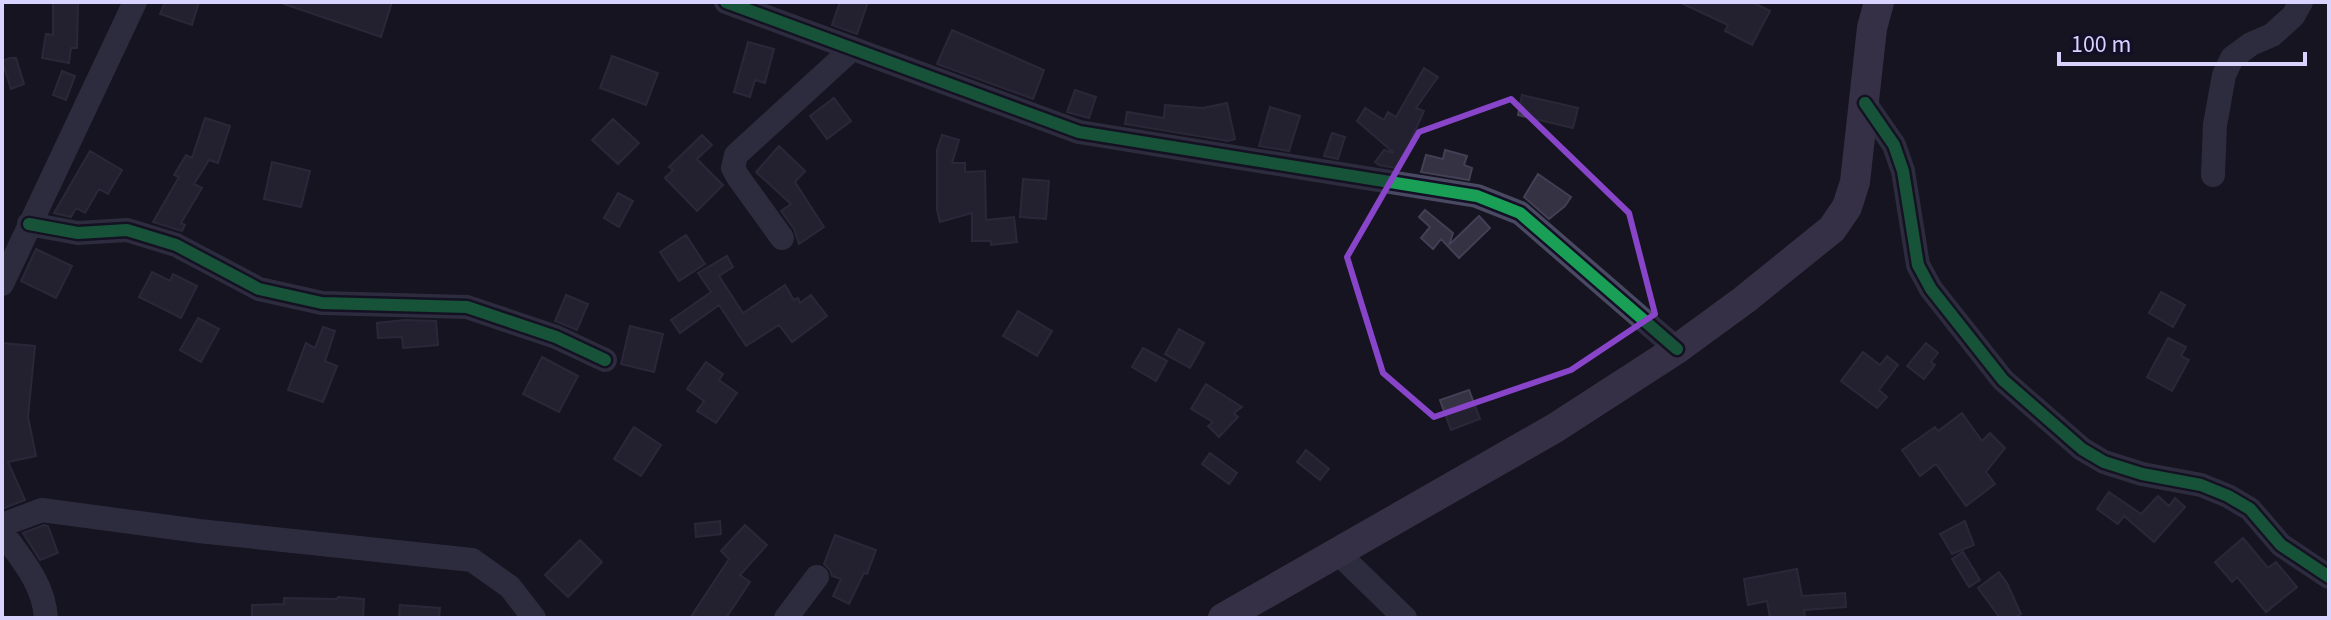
<svg xmlns="http://www.w3.org/2000/svg" width="2331" height="620" font-family="'Source Sans 3',sans-serif">
<style>
.building{fill:#343243;stroke:#433f54;stroke-width:2}
.lines{fill:none;stroke-linecap:round;stroke-linejoin:round}
.minor{stroke:#4a4962;stroke-width:24}
.major{stroke:#5e5373;stroke-width:30}
.cycleway-casing{stroke:#130f26;stroke-width:17}
.cycleway{stroke:#1a9f57;stroke-width:12}
.marked{fill:none;stroke:#8945c9;stroke-width:6;stroke-linejoin:round}
</style>
<rect width="100%" height="100%" fill="#161421"/>
<path class="building" d="M 165,2 L 199,2 L 192,25 L 160,14 Z
M 284,2 L 392,2 L 381,37 L 284,4 Z
M 840,2 L 868,2 L 857,34 L 832,25 Z
M 1679,2 L 1752,2 L 1770,11 L 1752,45 L 1725,31 L 1728,25 Z
M 53,3 L 78,3 L 77,48 L 71,48 L 69,63 L 42,58 L 46,34 L 53,35 Z
M 952,30 L 1044,70 L 1033,99 L 937,64 Z
M 748,42 L 774,49 L 765,83 L 755,80 L 750,97 L 734,92 Z
M 612,56 L 658,73 L 646,105 L 600,88 Z
M 10,58 L 16,58 L 24,84 L 11,89 L 2,61 Z
M 1424,68 L 1438,77 L 1416,108 L 1424,111 L 1410,142 L 1412,143 L 1395,168 L 1379,165 L 1375,162 L 1384,150 L 1394,153 L 1357,121 L 1365,108 L 1384,120 L 1388,112 L 1396,117 Z
M 62,71 L 75,76 L 66,100 L 53,95 Z
M 1075,90 L 1096,97 L 1089,118 L 1067,112 Z
M 1522,95 L 1578,108 L 1573,128 L 1518,115 Z
M 834,98 L 851,121 L 827,139 L 810,116 Z
M 1227,103 L 1235,139 L 1228,141 L 1125,124 L 1127,112 L 1164,118 L 1165,105 L 1203,108 Z
M 1270,107 L 1300,116 L 1289,151 L 1259,146 Z
M 205,118 L 230,126 L 218,163 L 209,160 L 194,184 L 202,188 L 181,223 L 185,225 L 182,231 L 153,222 L 179,177 L 174,175 L 186,155 L 192,158 Z
M 613,119 L 639,143 L 618,164 L 592,140 Z
M 1332,133 L 1345,137 L 1338,159 L 1324,156 Z
M 702,135 L 712,145 L 697,159 L 723,185 L 697,211 L 665,178 L 673,170 L 669,167 Z
M 942,135 L 959,140 L 952,163 L 965,163 L 965,172 L 985,171 L 986,220 L 1014,217 L 1017,242 L 991,245 L 991,241 L 972,241 L 972,213 L 940,222 L 937,210 L 937,150 Z
M 779,146 L 805,171 L 795,182 L 824,227 L 799,244 L 794,229 L 781,211 L 791,204 L 756,172 Z
M 1445,150 L 1467,156 L 1464,165 L 1472,168 L 1469,180 L 1421,172 L 1426,155 L 1443,159 Z
M 90,151 L 122,170 L 108,194 L 99,189 L 85,213 L 76,208 L 71,217 L 54,213 Z
M 272,162 L 310,171 L 301,207 L 264,199 Z
M 1538,174 L 1571,197 L 1565,206 L 1549,219 L 1524,197 Z
M 1023,179 L 1049,181 L 1046,219 L 1020,217 Z
M 618,193 L 633,201 L 619,227 L 604,218 Z
M 1425,210 L 1453,233 L 1449,245 L 1479,216 L 1490,228 L 1459,258 L 1441,239 L 1433,249 L 1421,238 L 1430,227 L 1419,217 Z
M 686,235 L 705,264 L 679,281 L 660,252 Z
M 36,249 L 72,266 L 56,298 L 21,281 Z
M 727,256 L 733,267 L 719,276 L 743,313 L 785,285 L 794,300 L 798,298 L 800,303 L 811,295 L 827,316 L 792,342 L 779,325 L 746,346 L 719,305 L 680,333 L 671,320 L 711,292 L 698,273 Z
M 152,272 L 170,281 L 173,274 L 197,286 L 181,318 L 139,297 Z
M 2161,292 L 2185,305 L 2173,327 L 2149,313 Z
M 566,295 L 588,304 L 577,330 L 555,321 Z
M 1018,311 L 1052,331 L 1037,356 L 1003,336 Z
M 198,318 L 219,329 L 201,362 L 180,350 Z
M 405,320 L 436,321 L 438,345 L 403,348 L 402,337 L 378,338 L 377,323 Z
M 630,326 L 663,334 L 654,372 L 621,364 Z
M 323,327 L 335,331 L 325,361 L 337,366 L 323,402 L 288,390 L 306,343 L 315,348 Z
M 1179,329 L 1204,343 L 1190,368 L 1165,354 Z
M 2168,338 L 2186,347 L 2181,356 L 2189,360 L 2172,391 L 2147,377 Z
M 2,343 L 35,346 L 28,417 L 36,456 L 8,462 L 25,500 L 2,509 Z
M 1926,343 L 1938,353 L 1931,362 L 1935,365 L 1924,379 L 1907,366 Z
M 1143,348 L 1167,361 L 1156,381 L 1132,367 Z
M 1863,352 L 1880,365 L 1887,356 L 1898,365 L 1879,390 L 1887,397 L 1877,408 L 1841,381 Z
M 542,357 L 578,376 L 559,412 L 523,394 Z
M 706,362 L 723,374 L 719,380 L 737,393 L 716,423 L 697,411 L 704,401 L 687,389 Z
M 1206,384 L 1242,407 L 1234,413 L 1238,417 L 1219,437 L 1208,426 L 1213,422 L 1191,409 Z
M 1469,390 L 1480,419 L 1451,430 L 1440,400 Z
M 1962,413 L 1982,441 L 1990,433 L 2005,448 L 1986,472 L 1995,484 L 1966,506 L 1936,464 L 1920,476 L 1902,450 L 1935,427 L 1938,431 Z
M 634,427 L 661,445 L 641,476 L 614,459 Z
M 1306,450 L 1329,469 L 1320,480 L 1297,462 Z
M 1210,453 L 1237,473 L 1229,484 L 1202,464 Z
M 2109,492 L 2141,514 L 2158,496 L 2169,506 L 2175,498 L 2185,507 L 2154,542 L 2124,516 L 2118,524 L 2097,509 Z
M 720,521 L 721,534 L 696,537 L 695,524 Z
M 1965,521 L 1974,545 L 1952,554 L 1940,534 Z
M 44,525 L 48,526 L 58,553 L 40,560 L 23,533 Z
M 745,525 L 767,545 L 740,575 L 750,582 L 726,618 L 690,618 L 729,559 L 721,551 Z
M 835,535 L 876,550 L 867,574 L 864,573 L 849,604 L 833,596 L 841,579 L 832,576 L 830,570 L 824,564 Z
M 2243,538 L 2268,568 L 2276,562 L 2297,587 L 2266,612 L 2237,577 L 2232,582 L 2215,562 Z
M 580,540 L 602,562 L 568,597 L 545,575 Z
M 1963,552 L 1980,580 L 1969,587 L 1952,559 Z
M 1797,569 L 1802,596 L 1845,593 L 1846,607 L 1804,610 L 1805,618 L 1770,618 L 1767,601 L 1748,605 L 1744,579 Z
M 1999,572 L 2007,583 L 2021,614 L 2013,618 L 2000,618 L 1978,588 Z
M 338,597 L 364,599 L 363,618 L 252,618 L 252,605 L 284,604 L 284,598 L 337,599 Z
M 400,605 L 440,608 L 439,618 L 399,618 Z"/>
<g class="lines">
<path class="minor" d="M 726,2 L 1079,132 L 1477,196 L 1520,213 L 1677,349
M 1865,103 L 1894,145 L 1903,171 L 1918,265 L 1931,289 L 2003,380 L 2082,449 L 2104,462 L 2142,474 L 2201,485 L 2228,496 L 2250,509 L 2281,545 L 2329,577
M 2213,175 L 2215,125 L 2224,75 L 2232,58 L 2251,44 L 2272,35 L 2293,16 L 2301,2
M 29,224 L 78,233 L 127,230 L 176,245 L 259,289 L 322,303 L 467,307 L 556,337 L 605,360
M 782,238 L 738,177 L 733,168 L 736,155 L 852,49
M 2,284 L 135,2
M 2,525 L 42,510 L 199,531 L 472,560 L 510,587 L 534,618
M 2,532 C 21,558 44,584 46,618
M 1338,553 L 1405,618
M 786,618 L 817,577"/>
<path class="major" d="M 1223,618 L 1555,428 L 1677,349 L 1744,300 L 1832,229 L 1847,207 L 1855,182 L 1872,28 L 1879,2"/>
<defs>
<path id="cycleway" d="M 726,2 L 1079,132 L 1477,196 L 1520,213 L 1677,349
M 1865,103 L 1894,145 L 1903,171 L 1918,265 L 1931,289 L 2003,380 L 2082,449 L 2104,462 L 2142,474 L 2201,485 L 2228,496 L 2250,509 L 2281,545 L 2329,577
M 29,224 L 78,233 L 127,230 L 176,245 L 259,289 L 322,303 L 467,307 L 556,337 L 605,360"/>
</defs>
<use href="#cycleway" class="cycleway-casing"/>
<use href="#cycleway" class="cycleway"/>
</g>
<path d="M0 0H2331V620H0ZM 1511,99 L 1629,213 L 1655,314 L 1571,370 L 1434,417 L 1383,373 L 1347,257 L 1419,132 Z" fill="#161421" fill-opacity=".55" fill-rule="evenodd"/>
<path class="marked" d="M 1511,99 L 1629,213 L 1655,314 L 1571,370 L 1434,417 L 1383,373 L 1347,257 L 1419,132 Z"/>
<rect width="2331" height="620" fill="none" stroke="#d9d4ff" stroke-width="8"/>
<path d="M2059 52v12h246v-12" fill="none" stroke="#d9d4ff" stroke-width="4"/>
<text x="2071" y="52" font-size="24" fill="#d9d4ff" stroke="#130f26" stroke-width="6" paint-order="stroke">100 m</text>
</svg>
